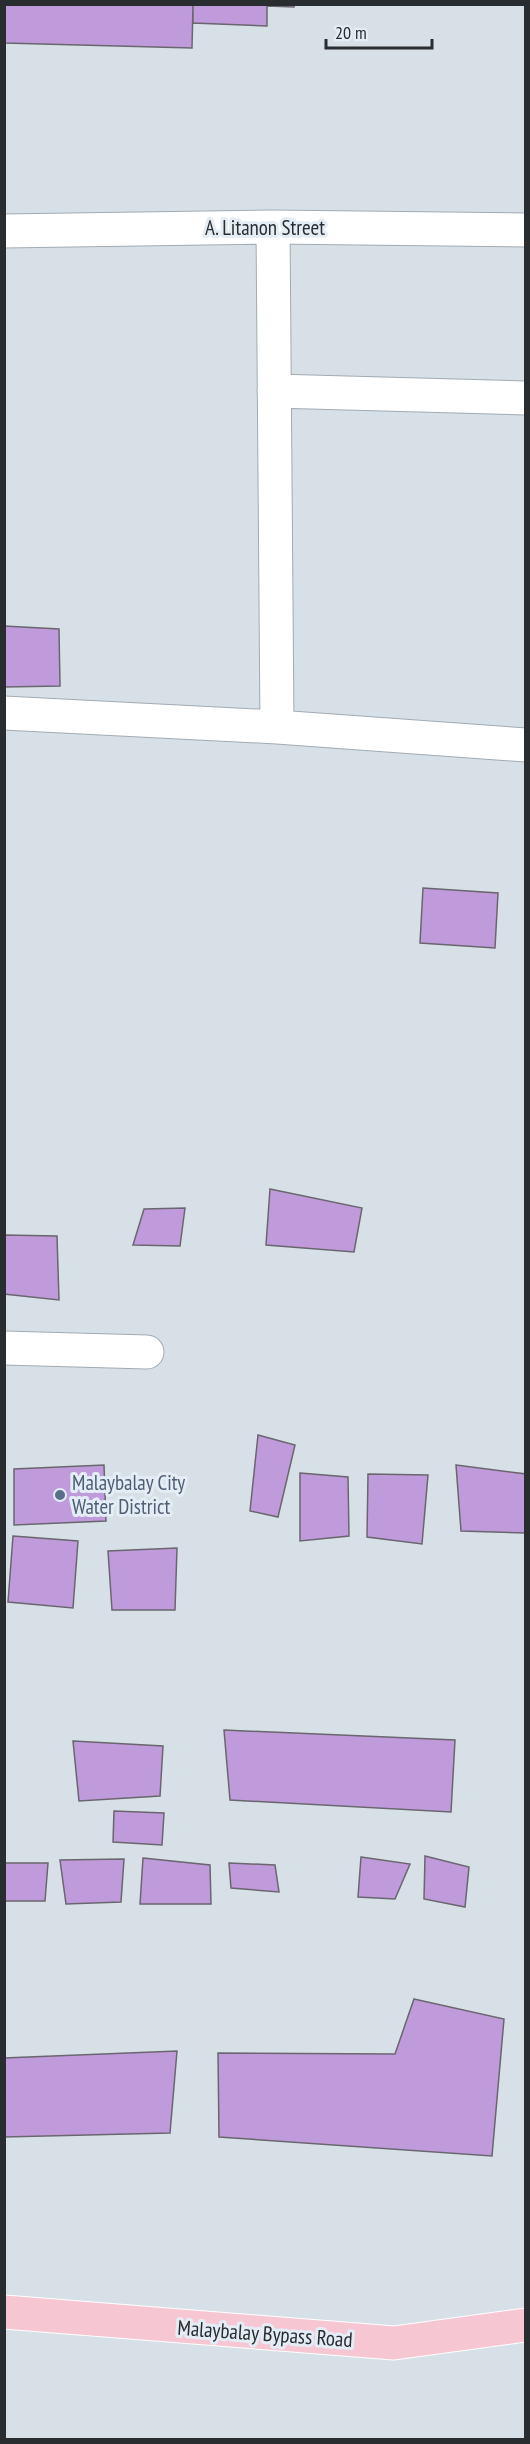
<svg xmlns="http://www.w3.org/2000/svg" width="530" height="2444" font-family="'PT Sans Narrow',sans-serif">
<style>
.building{fill:#c09bdc;stroke:#6a666e;stroke-width:1.5}
.lines{fill:none;stroke-linecap:round;stroke-linejoin:round}
.minor-casing{stroke:#a2abb2;stroke-width:35}
.major-casing{stroke:#fff;stroke-width:35}
.minor{stroke:#fff;stroke-width:33}
.major{stroke:#f6c7d2;stroke-width:33}
.service-dot{fill:#5c6f8a;stroke:#e4edf5;stroke-width:2}
.labels{text-anchor:middle;stroke-width:6;stroke-linejoin:round;paint-order:stroke}
.street-label{font-size:21px;fill:#2a2d30;stroke:#e4edf5}
.service-label{font-size:21px;fill:#4e5e75;stroke:#e4edf5;text-anchor:start}
</style>
<rect width="100%" height="100%" fill="#d7e0e7"/>
<path class="building" d="M 4,4 L 193,4 L 192,48 L 4,43 Z
M 193,4 L 294,4 L 294,7 L 267,6 L 267,26 L 193,23 Z
M 4,626 L 59,629 L 60,686 L 4,687 Z
M 423,888 L 498,893 L 495,948 L 420,943 Z
M 270,1189 L 362,1208 L 354,1252 L 266,1245 Z
M 185,1208 L 180,1246 L 133,1245 L 144,1209 Z
M 4,1235 L 57,1236 L 59,1300 L 4,1294 Z
M 258,1435 L 295,1445 L 278,1517 L 250,1511 Z
M 104,1465 L 106,1521 L 14,1525 L 14,1469 Z
M 456,1465 L 526,1474 L 526,1533 L 461,1531 Z
M 300,1473 L 348,1477 L 349,1536 L 300,1541 Z
M 368,1474 L 428,1475 L 422,1544 L 367,1537 Z
M 13,1536 L 78,1541 L 73,1608 L 8,1602 Z
M 177,1548 L 175,1610 L 112,1610 L 108,1551 Z
M 224,1730 L 455,1740 L 451,1812 L 230,1800 Z
M 73,1741 L 163,1746 L 160,1796 L 79,1801 Z
M 114,1811 L 164,1813 L 162,1845 L 113,1842 Z
M 425,1856 L 469,1867 L 465,1907 L 424,1899 Z
M 361,1857 L 410,1864 L 395,1899 L 358,1897 Z
M 143,1858 L 210,1865 L 211,1904 L 140,1904 Z
M 124,1859 L 121,1902 L 66,1904 L 60,1860 Z
M 4,1863 L 48,1863 L 45,1901 L 4,1901 Z
M 229,1863 L 275,1865 L 279,1892 L 231,1888 Z
M 414,1999 L 504,2019 L 492,2156 L 219,2137 L 218,2053 L 395,2054 Z
M 177,2051 L 170,2133 L 4,2137 L 4,2058 Z"/>
<g class="lines">
<defs>
<path id="minor" d="M 273,227 L 277,727
M 4,231 L 273,227 L 526,230
M 274,391 L 526,398
M 4,713 L 277,727 L 526,745
M 4,1348 L 147,1352"/>
<path id="major" d="M 4,2312 L 394,2343 L 526,2325"/>
</defs>
<use href="#minor" class="minor-casing"/>
<use href="#major" class="major-casing"/>
<use href="#minor" class="minor"/>
<use href="#major" class="major"/>
</g>
<circle class="service-dot" cx="60" cy="1495" r="6"/>
<g class="labels">
<g class="street-label">
<text x="265" y="235">A. Litanon Street</text>
<text transform="translate(265 2334) rotate(4)" y="7">Malaybalay Bypass Road</text>
</g>
<g class="service-label">
<text x="72" y="1490">Malaybalay City<tspan x="72" dy="24">Water District</tspan></text>
</g>
</g>
<rect width="530" height="2444" fill="none" stroke="#2a2d30" stroke-width="12"/>
<path d="M326 39v9h106v-9" fill="none" stroke="#2a2d30" stroke-width="3"/>
<text x="335" y="39" font-size="18" fill="#2a2d30" stroke="#e4edf5" stroke-width="4.5" paint-order="stroke">20 m</text>
</svg>
